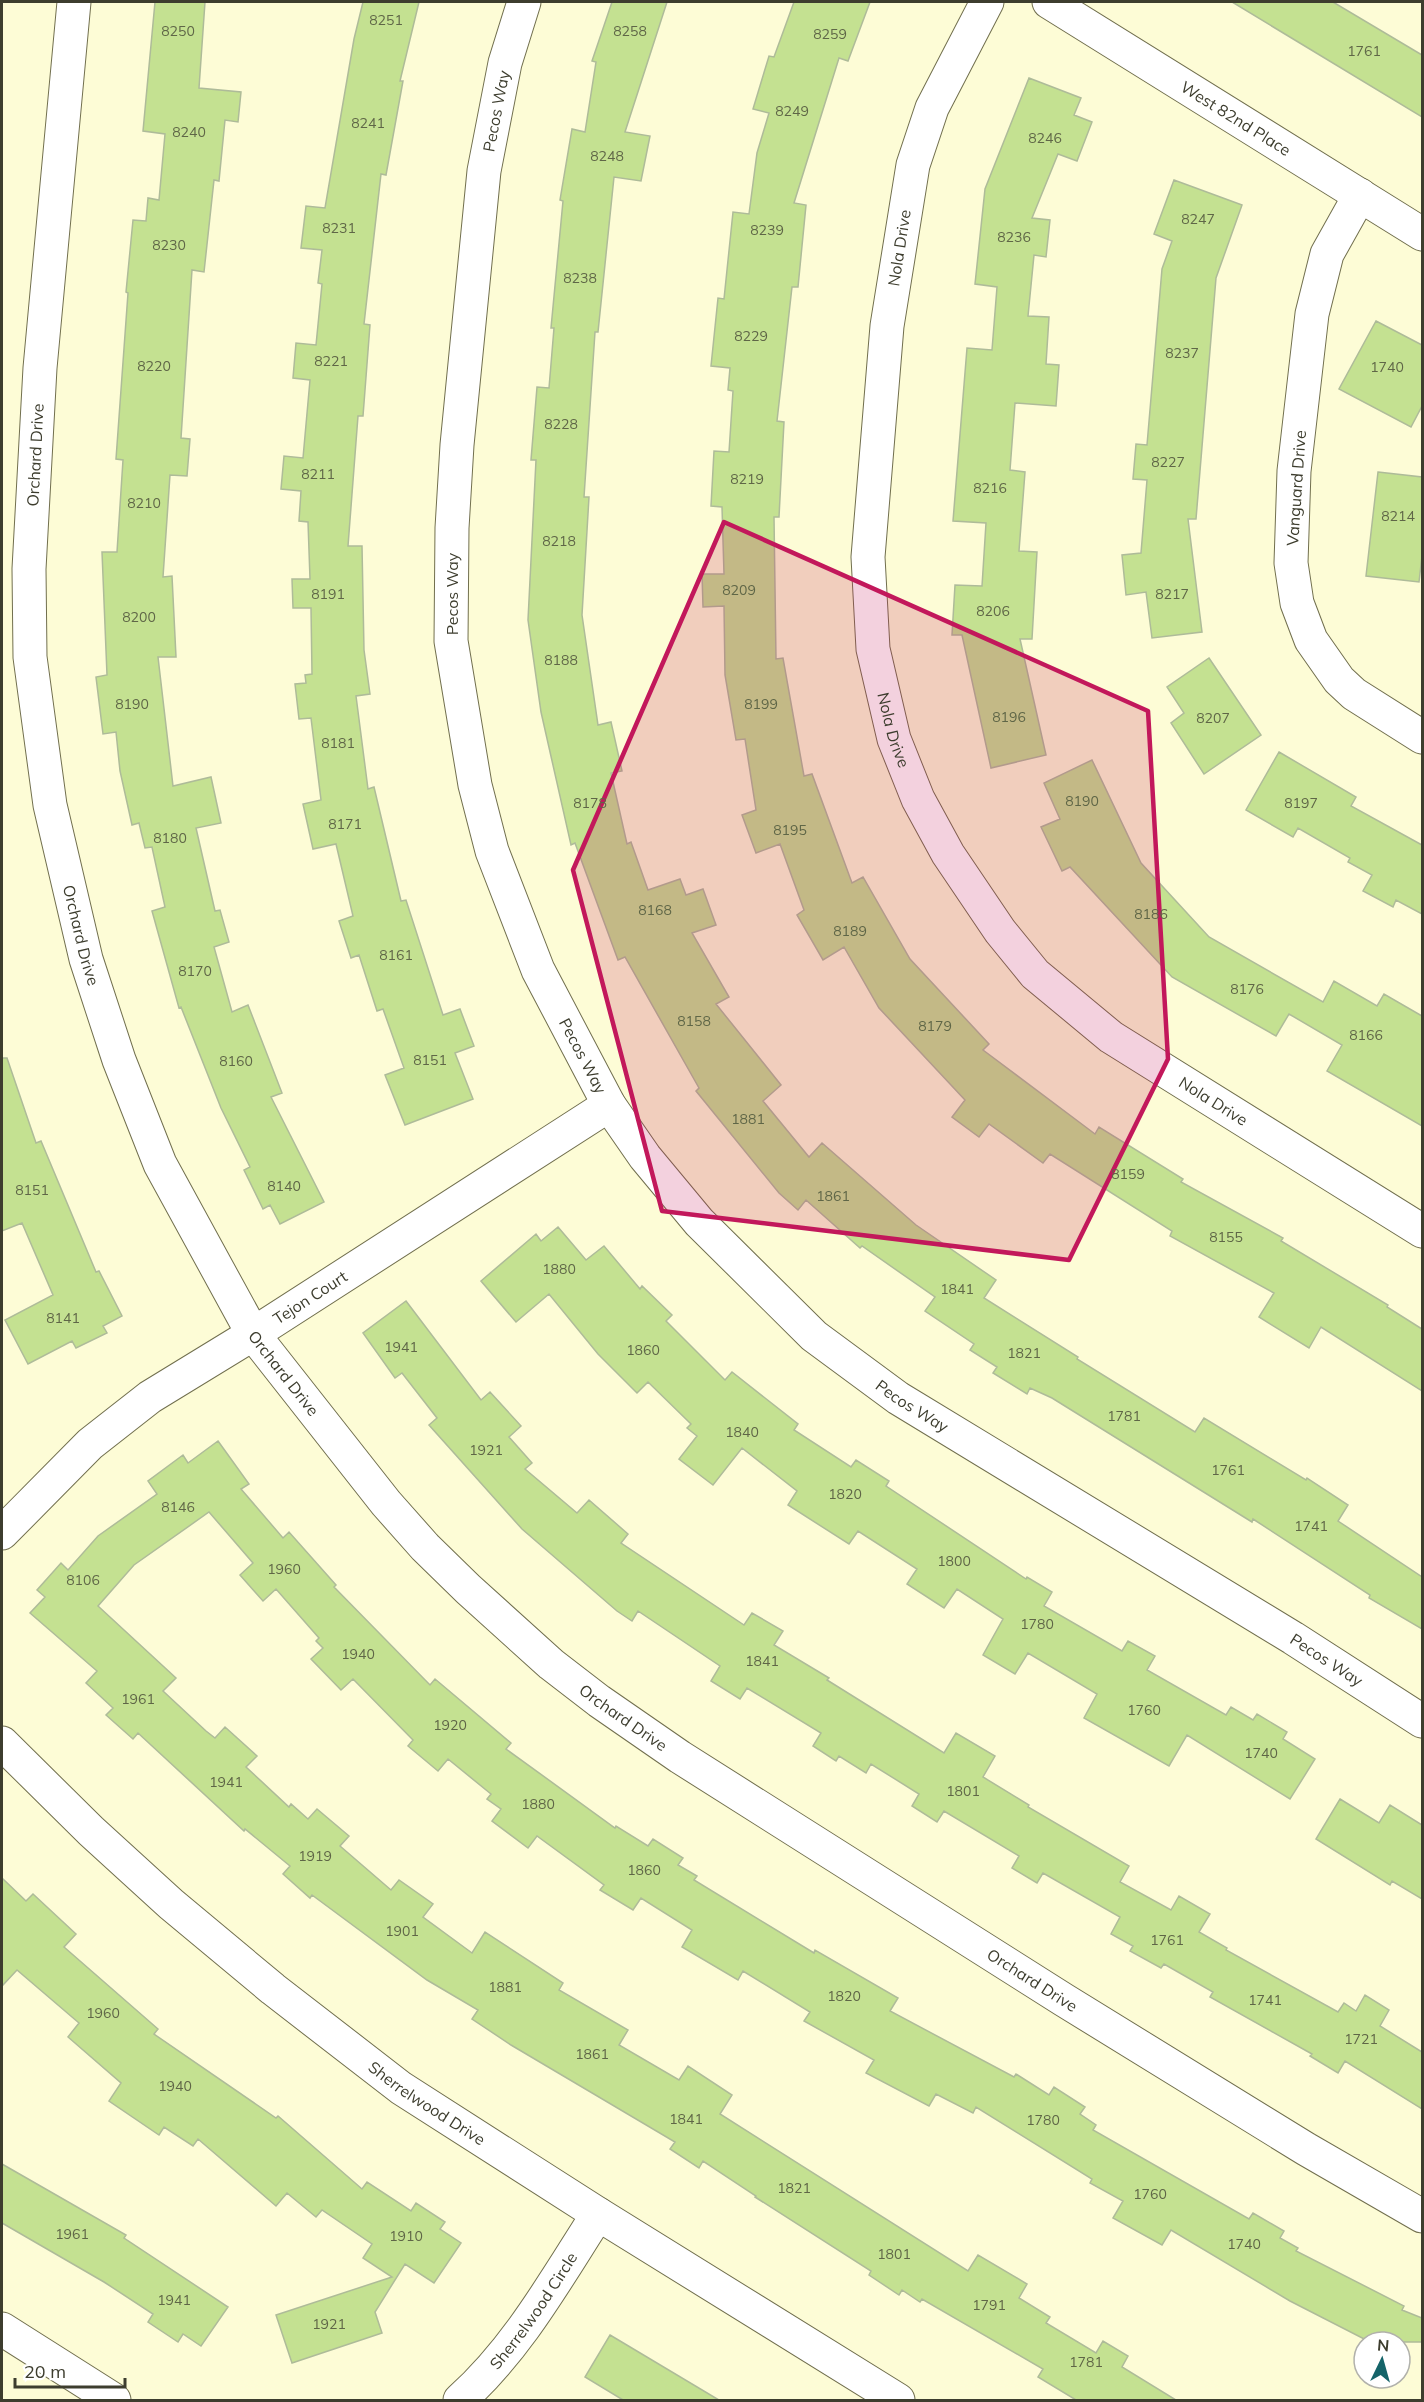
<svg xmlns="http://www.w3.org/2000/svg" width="1424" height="2402" font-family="Mulish,sans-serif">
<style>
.building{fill:#c4e191;stroke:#aebb99;stroke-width:1.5}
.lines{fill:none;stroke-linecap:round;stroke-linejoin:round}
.minor-casing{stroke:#716f4e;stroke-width:35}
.minor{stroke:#fff;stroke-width:33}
.marked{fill:#c2185b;fill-opacity:0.2;stroke:#c2185b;stroke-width:4.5;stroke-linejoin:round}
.labels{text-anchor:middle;stroke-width:5;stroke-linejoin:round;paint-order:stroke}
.number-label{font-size:14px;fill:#5f6647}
.street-label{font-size:16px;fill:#3d3d2e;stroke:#fff}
</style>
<rect width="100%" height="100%" fill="#fdfcd6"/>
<path class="building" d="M 155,2 L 205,2 L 199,88 L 241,92 L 238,122 L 225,120 L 219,181 L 214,180 L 204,272 L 192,270 L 181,438 L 190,439 L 187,476 L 170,475 L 163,577 L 172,576 L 176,657 L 158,657 L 173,786 L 211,777 L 221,823 L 196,828 L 215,911 L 220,910 L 229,942 L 214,947 L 232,1012 L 248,1005 L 282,1093 L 271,1097 L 324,1202 L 280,1224 L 270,1205 L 263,1209 L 244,1170 L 250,1167 L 221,1108 L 181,1007 L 179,1008 L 152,911 L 165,907 L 152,847 L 145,848 L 139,823 L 132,825 L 120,771 L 116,732 L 103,734 L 96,677 L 107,675 L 102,552 L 117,552 L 123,460 L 116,459 L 128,293 L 126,292 L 133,220 L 146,221 L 148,198 L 159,200 L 165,134 L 143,131 Z
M 363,2 L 419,2 L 400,81 L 403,81 L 386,175 L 381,174 L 364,324 L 370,325 L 363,416 L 358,416 L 348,546 L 362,546 L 364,650 L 370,694 L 356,696 L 368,789 L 374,787 L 401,901 L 406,900 L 443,1015 L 460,1009 L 474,1046 L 455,1053 L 473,1099 L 405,1125 L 385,1075 L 404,1068 L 383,1009 L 377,1011 L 359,955 L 351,958 L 339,921 L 353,916 L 336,844 L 313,849 L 303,804 L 321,800 L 311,718 L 299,719 L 295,684 L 306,683 L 305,675 L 312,674 L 311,608 L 293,608 L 292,579 L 310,579 L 308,522 L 299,521 L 301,491 L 281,489 L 284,456 L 303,458 L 310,380 L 293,378 L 296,343 L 316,345 L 322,284 L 318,283 L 322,250 L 301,248 L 306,206 L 325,208 L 354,39 Z
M 612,2 L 667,2 L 625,132 L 650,136 L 641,181 L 614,177 L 598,332 L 595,332 L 584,497 L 589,497 L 582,615 L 598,725 L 611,722 L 622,771 L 611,773 L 627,844 L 631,842 L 648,890 L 680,879 L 686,895 L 703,889 L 716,925 L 692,933 L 729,997 L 716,1004 L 781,1085 L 763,1101 L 809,1157 L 822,1143 L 916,1225 L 996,1280 L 984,1298 L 1078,1357 L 1077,1359 L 1195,1432 L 1204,1418 L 1306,1480 L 1307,1478 L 1348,1505 L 1338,1521 L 1422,1577 L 1422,1629 L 1369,1598 L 1370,1595 L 1253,1519 L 1252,1522 L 1052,1398 L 1030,1388 L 1027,1394 L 993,1373 L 997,1367 L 970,1350 L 974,1344 L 925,1311 L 935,1297 L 862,1246 L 860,1248 L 806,1200 L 798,1210 L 779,1193 L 696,1091 L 699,1088 L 625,957 L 618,960 L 575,843 L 571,845 L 541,712 L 528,620 L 536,460 L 531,460 L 537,387 L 549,388 L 554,328 L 551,328 L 563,201 L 560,200 L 572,129 L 585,132 L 596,62 L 592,61 Z
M 794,2 L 870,2 L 848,61 L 839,58 L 794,203 L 806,205 L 798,287 L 792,287 L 777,421 L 784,422 L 779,517 L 774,517 L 776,659 L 783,658 L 804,776 L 812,774 L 852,883 L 863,877 L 910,959 L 989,1044 L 983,1050 L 1095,1134 L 1099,1127 L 1183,1179 L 1181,1182 L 1283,1238 L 1281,1241 L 1388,1305 L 1387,1307 L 1422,1329 L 1422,1391 L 1321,1327 L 1309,1348 L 1259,1317 L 1274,1293 L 1170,1236 L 1172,1231 L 1050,1154 L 1043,1163 L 989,1124 L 979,1137 L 952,1117 L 965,1100 L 879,1008 L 844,947 L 823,960 L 797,915 L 804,910 L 780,844 L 756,853 L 742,815 L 756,810 L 745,739 L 736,740 L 725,675 L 724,606 L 703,607 L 702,574 L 724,574 L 722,507 L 711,506 L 714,451 L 729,452 L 733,391 L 728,390 L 730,368 L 711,366 L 718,298 L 724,299 L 733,212 L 749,214 L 757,153 L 769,113 L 753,109 L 769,56 L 774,57 Z
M 1232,2 L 1333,2 L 1422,55 L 1422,117 Z
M 1029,78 L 1081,98 L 1074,115 L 1092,122 L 1077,161 L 1058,154 L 1032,218 L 1050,220 L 1046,257 L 1034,255 L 1028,316 L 1049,317 L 1046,364 L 1059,365 L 1056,406 L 1015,403 L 1010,470 L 1025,472 L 1019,551 L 1037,552 L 1032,639 L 1020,639 L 1046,755 L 991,768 L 962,635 L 952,635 L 955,585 L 982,586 L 986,523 L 953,521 L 967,348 L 992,350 L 997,287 L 975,284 L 985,189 Z
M 1174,180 L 1242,205 L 1216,278 L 1196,519 L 1188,519 L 1202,632 L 1152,638 L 1146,592 L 1126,595 L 1122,555 L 1141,553 L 1147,480 L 1133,479 L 1136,444 L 1147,445 L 1162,269 L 1172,241 L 1154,234 Z
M 1376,321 L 1422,345 L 1422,406 L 1411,427 L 1339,389 Z
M 1378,472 L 1422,477 L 1422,556 L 1419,582 L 1366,576 Z
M 1209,658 L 1261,735 L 1204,774 L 1171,723 L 1184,713 L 1167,687 Z
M 1279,752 L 1356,797 L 1351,806 L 1422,845 L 1422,914 L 1396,900 L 1393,907 L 1363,891 L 1372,875 L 1348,862 L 1350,858 L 1298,828 L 1293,837 L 1246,810 Z
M 1092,760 L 1141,863 L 1209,937 L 1323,1002 L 1334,981 L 1377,1006 L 1384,994 L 1422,1016 L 1422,1126 L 1327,1071 L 1342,1045 L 1289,1014 L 1276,1036 L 1172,977 L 1070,867 L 1062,871 L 1041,827 L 1060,819 L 1044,783 Z
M 2,1058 L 7,1058 L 36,1143 L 41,1141 L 96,1272 L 99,1271 L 122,1316 L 103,1326 L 107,1333 L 76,1348 L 72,1341 L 28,1364 L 5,1320 L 53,1295 L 22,1223 L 2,1231 Z
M 558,1227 L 586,1260 L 604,1246 L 640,1289 L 642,1286 L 672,1315 L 666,1321 L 725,1380 L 732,1372 L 798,1424 L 794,1430 L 851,1467 L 856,1460 L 889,1481 L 886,1486 L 1026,1579 L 1027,1577 L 1052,1592 L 1044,1606 L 1122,1651 L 1128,1641 L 1155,1656 L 1147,1670 L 1226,1715 L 1231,1707 L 1253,1720 L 1257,1714 L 1287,1732 L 1283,1739 L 1315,1759 L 1290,1799 L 1187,1735 L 1169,1766 L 1084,1718 L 1097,1694 L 1028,1653 L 1015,1674 L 983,1655 L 1003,1619 L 957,1589 L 944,1608 L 907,1584 L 917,1569 L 858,1531 L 849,1544 L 788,1505 L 797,1491 L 742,1448 L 713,1485 L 679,1459 L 697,1436 L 687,1428 L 691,1424 L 648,1382 L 637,1393 L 598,1354 L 549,1294 L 516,1322 L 481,1281 L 536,1234 L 541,1241 Z
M 406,1301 L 481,1400 L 490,1392 L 521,1426 L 509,1437 L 532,1463 L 525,1469 L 577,1513 L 589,1500 L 628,1534 L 621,1543 L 744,1625 L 752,1613 L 783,1631 L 774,1645 L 829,1678 L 827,1680 L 944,1753 L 956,1733 L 995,1756 L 983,1777 L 1029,1805 L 1028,1807 L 1129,1866 L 1120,1882 L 1171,1910 L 1179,1896 L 1210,1914 L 1199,1932 L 1227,1948 L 1226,1950 L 1338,2012 L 1344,2003 L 1356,2011 L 1365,1995 L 1389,2010 L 1380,2026 L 1422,2052 L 1422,2109 L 1345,2061 L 1338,2073 L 1310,2056 L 1312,2054 L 1210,1997 L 1213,1992 L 1164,1964 L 1161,1968 L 1130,1951 L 1133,1946 L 1111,1934 L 1120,1917 L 1043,1873 L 1037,1883 L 1012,1868 L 1019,1856 L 944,1811 L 937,1822 L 912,1806 L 919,1794 L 871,1764 L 866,1773 L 839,1756 L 836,1761 L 813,1746 L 821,1733 L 747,1688 L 740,1699 L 711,1681 L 720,1666 L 638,1611 L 632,1621 L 617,1611 L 522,1529 L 429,1425 L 437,1418 L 402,1373 L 395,1378 L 363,1333 Z
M 218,1441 L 249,1484 L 241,1489 L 283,1538 L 289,1532 L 336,1585 L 334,1587 L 430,1685 L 435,1679 L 511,1743 L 506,1749 L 615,1828 L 616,1826 L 648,1846 L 653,1839 L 683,1858 L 678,1865 L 697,1876 L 694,1880 L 814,1953 L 815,1950 L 898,1998 L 890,2011 L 1014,2077 L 1016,2074 L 1049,2095 L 1054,2087 L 1085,2107 L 1080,2114 L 1096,2125 L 1093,2130 L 1249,2219 L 1253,2213 L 1284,2231 L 1280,2238 L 1298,2248 L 1296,2251 L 1404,2306 L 1402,2310 L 1422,2318 L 1422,2342 L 1370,2342 L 1290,2301 L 1171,2230 L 1162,2245 L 1113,2218 L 1123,2201 L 1090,2183 L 1092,2179 L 976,2107 L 973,2113 L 936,2094 L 929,2106 L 866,2073 L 874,2060 L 804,2021 L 810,2012 L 743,1971 L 738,1980 L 682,1947 L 692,1930 L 641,1898 L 633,1910 L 600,1890 L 604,1885 L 537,1836 L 528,1848 L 492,1821 L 501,1809 L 487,1799 L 491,1794 L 448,1759 L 438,1771 L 408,1746 L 413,1740 L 353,1679 L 341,1690 L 311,1659 L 323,1648 L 316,1641 L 319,1638 L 276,1589 L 263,1601 L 240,1575 L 253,1563 L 209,1512 L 134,1565 L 98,1606 L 176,1678 L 163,1691 L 206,1731 L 215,1738 L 225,1727 L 257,1756 L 246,1767 L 289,1807 L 291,1804 L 308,1819 L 317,1809 L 349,1836 L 340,1846 L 391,1890 L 399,1880 L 433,1904 L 423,1917 L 472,1953 L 485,1932 L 563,1983 L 559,1990 L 628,2030 L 619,2045 L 679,2080 L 688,2066 L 732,2095 L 720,2114 L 968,2271 L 978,2255 L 1027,2284 L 1019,2298 L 1050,2317 L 1046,2323 L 1096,2353 L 1103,2341 L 1128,2356 L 1122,2367 L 1176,2400 L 1076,2400 L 1038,2377 L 1043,2369 L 922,2299 L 920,2302 L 902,2290 L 899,2295 L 869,2275 L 871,2271 L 755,2197 L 756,2196 L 703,2161 L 699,2168 L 670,2149 L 675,2142 L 511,2045 L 472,2019 L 478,2010 L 427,1980 L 312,1895 L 310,1898 L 283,1874 L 290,1866 L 245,1829 L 244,1831 L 138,1733 L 133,1739 L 106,1715 L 113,1708 L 86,1683 L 97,1671 L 30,1613 L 45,1597 L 37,1590 L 61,1563 L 68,1570 L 98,1536 L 157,1494 L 148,1481 L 183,1455 L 188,1463 Z
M 1340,1799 L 1379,1823 L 1390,1805 L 1422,1825 L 1422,1899 L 1392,1881 L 1390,1885 L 1316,1839 Z
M 2,1878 L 26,1901 L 33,1894 L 76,1934 L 64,1947 L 158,2029 L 154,2034 L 276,2118 L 278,2116 L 362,2189 L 367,2182 L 411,2211 L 416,2203 L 445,2222 L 440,2229 L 461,2243 L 434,2283 L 405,2264 L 375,2312 L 382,2333 L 292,2363 L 276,2315 L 392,2277 L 363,2258 L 372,2244 L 322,2210 L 316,2217 L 287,2193 L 276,2206 L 198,2139 L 193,2146 L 164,2127 L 159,2135 L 109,2101 L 121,2083 L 68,2037 L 79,2023 L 17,1970 L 2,1986 Z
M 2,2164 L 126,2235 L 124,2238 L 228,2307 L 201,2346 L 183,2334 L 178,2342 L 148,2322 L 153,2314 L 104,2282 L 2,2223 Z
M 610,2335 L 719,2400 L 623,2400 L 585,2377 Z"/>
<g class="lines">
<defs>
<g id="minor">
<path id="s1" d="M 74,2 L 40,368 L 29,569 L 30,657 L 50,805 L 86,959 L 119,1060 L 160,1164 L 253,1334 L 386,1503 L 425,1547 L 468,1589 L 551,1664 L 599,1701 L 680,1757 L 1064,2000 L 1306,2149 L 1422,2216"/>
<path id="s2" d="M 524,2 L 505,63 L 484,171 L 457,445 L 452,528 L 451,641 L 475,785 L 492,851 L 538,970 L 609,1105 L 645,1157 L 699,1222 L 814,1336 L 898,1398 L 1293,1638 L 1422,1721"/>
<path id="s3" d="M 987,2 L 932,108 L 913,165 L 887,326 L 868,557 L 873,649 L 894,739 L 918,799 L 948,854 L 1000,931 L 1035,974 L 1111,1037 L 1422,1231"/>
<path id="s4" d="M 1049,2 L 1422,234"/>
<path d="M 1360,195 L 1327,254 L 1312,314 L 1294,471 L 1291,563 L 1297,603 L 1311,640 L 1339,680 L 1354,694 L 1422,737"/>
<path id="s5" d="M 2,1533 L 90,1444 L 150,1397 L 253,1334 L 609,1105"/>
<path id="s6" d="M 2,1743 L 91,1831 L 171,1904 L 273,1989 L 401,2088 L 598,2214 L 898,2400"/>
<path d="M 2,2329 L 114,2400"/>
<path id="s7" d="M 460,2400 C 518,2348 556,2279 598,2214"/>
</g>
</defs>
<use href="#minor" class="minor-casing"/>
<use href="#minor" class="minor"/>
</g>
<path class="marked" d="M 724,522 L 1148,711 L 1168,1059 L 1069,1260 L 662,1211 L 573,870 Z"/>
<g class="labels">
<g class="number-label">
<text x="386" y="25">8251</text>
<text x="178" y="36">8250</text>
<text x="630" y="36">8258</text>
<text x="830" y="39">8259</text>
<text x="1364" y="56">1761</text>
<text x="792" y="116">8249</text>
<text x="368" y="128">8241</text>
<text x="189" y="137">8240</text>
<text x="1045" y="143">8246</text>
<text x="607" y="161">8248</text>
<text x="1198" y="224">8247</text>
<text x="339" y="233">8231</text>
<text x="767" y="235">8239</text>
<text x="1014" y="242">8236</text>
<text x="169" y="250">8230</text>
<text x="580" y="283">8238</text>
<text x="751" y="341">8229</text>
<text x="1182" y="358">8237</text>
<text x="331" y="366">8221</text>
<text x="154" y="371">8220</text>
<text x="1387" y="372">1740</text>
<text x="561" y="429">8228</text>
<text x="1168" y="467">8227</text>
<text x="318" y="479">8211</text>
<text x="747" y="484">8219</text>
<text x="990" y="493">8216</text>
<text x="144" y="508">8210</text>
<text x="1398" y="521">8214</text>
<text x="559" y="546">8218</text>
<text x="739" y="595">8209</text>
<text x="328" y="599">8191</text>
<text x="1172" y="599">8217</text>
<text x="993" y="616">8206</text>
<text x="139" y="622">8200</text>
<text x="561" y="665">8188</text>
<text x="132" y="709">8190</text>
<text x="761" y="709">8199</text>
<text x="1009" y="722">8196</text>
<text x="1213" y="723">8207</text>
<text x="338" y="748">8181</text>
<text x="1082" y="806">8190</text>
<text x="590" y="808">8178</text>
<text x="1301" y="808">8197</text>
<text x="345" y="829">8171</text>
<text x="790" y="835">8195</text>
<text x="170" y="843">8180</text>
<text x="655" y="915">8168</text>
<text x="1151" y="919">8186</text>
<text x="850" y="936">8189</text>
<text x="396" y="960">8161</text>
<text x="195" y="976">8170</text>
<text x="1247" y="994">8176</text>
<text x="694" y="1026">8158</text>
<text x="935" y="1031">8179</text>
<text x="1366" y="1040">8166</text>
<text x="430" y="1065">8151</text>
<text x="236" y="1066">8160</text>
<text x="748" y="1124">1881</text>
<text x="1128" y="1179">8159</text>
<text x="284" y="1191">8140</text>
<text x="32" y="1195">8151</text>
<text x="833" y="1201">1861</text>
<text x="1226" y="1242">8155</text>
<text x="559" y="1274">1880</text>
<text x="957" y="1294">1841</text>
<text x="63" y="1323">8141</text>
<text x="401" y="1352">1941</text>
<text x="643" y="1355">1860</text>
<text x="1024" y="1358">1821</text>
<text x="1124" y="1421">1781</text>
<text x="742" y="1437">1840</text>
<text x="486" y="1455">1921</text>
<text x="1228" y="1475">1761</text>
<text x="845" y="1499">1820</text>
<text x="178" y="1512">8146</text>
<text x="1311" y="1531">1741</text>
<text x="954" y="1566">1800</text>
<text x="284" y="1574">1960</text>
<text x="83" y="1585">8106</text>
<text x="1037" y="1629">1780</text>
<text x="358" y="1659">1940</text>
<text x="762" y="1666">1841</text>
<text x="138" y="1704">1961</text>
<text x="1144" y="1715">1760</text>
<text x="450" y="1730">1920</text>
<text x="1261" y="1758">1740</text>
<text x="226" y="1787">1941</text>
<text x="963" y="1796">1801</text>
<text x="538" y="1809">1880</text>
<text x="315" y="1861">1919</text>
<text x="644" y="1875">1860</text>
<text x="402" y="1936">1901</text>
<text x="1167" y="1945">1761</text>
<text x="505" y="1992">1881</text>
<text x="844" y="2001">1820</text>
<text x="1265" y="2005">1741</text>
<text x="103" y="2018">1960</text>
<text x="1361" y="2044">1721</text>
<text x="592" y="2059">1861</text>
<text x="175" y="2091">1940</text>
<text x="686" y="2124">1841</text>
<text x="1043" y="2125">1780</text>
<text x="794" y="2193">1821</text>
<text x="1150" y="2199">1760</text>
<text x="72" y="2239">1961</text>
<text x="406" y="2241">1910</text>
<text x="1244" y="2249">1740</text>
<text x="894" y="2259">1801</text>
<text x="174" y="2305">1941</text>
<text x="989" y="2310">1791</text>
<text x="329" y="2329">1921</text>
<text x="1086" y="2367">1781</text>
</g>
<g class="street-label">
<text transform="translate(496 111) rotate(-79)" y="6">Pecos Way</text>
<text dy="6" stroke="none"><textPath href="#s4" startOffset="220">West 82nd Place</textPath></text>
<text transform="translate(899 248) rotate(-81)" y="6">Nola Drive</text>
<text transform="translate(35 455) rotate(-87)" y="6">Orchard Drive</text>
<text transform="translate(1296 488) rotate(-86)" y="6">Vanguard Drive</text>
<text transform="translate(452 594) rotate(-90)" y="6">Pecos Way</text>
<text dy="6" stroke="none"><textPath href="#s3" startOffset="750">Nola Drive</textPath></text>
<text dy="6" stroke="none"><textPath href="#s1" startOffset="940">Orchard Drive</textPath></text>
<text dy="6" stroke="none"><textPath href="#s2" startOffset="1084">Pecos Way</textPath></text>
<text dy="6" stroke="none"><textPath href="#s3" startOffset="1254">Nola Drive</textPath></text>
<text dy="6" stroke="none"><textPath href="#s5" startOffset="390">Tejon Court</textPath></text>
<text dy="6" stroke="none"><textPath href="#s1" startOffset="1426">Orchard Drive</textPath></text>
<text dy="6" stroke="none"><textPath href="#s2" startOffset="1570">Pecos Way</textPath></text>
<text dy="6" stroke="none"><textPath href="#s2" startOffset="2056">Pecos Way</textPath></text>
<text dy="6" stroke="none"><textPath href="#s1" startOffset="1912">Orchard Drive</textPath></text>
<text dy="6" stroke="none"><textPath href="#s1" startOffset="2398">Orchard Drive</textPath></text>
<text dy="6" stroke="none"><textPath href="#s6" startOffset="558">Sherrelwood Drive</textPath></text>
<text dy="6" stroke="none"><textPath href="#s7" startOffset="116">Sherrelwood Circle</textPath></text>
</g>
</g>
<rect width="1424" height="2402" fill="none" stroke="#3d3d2e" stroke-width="6"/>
<g transform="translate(1382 2360) rotate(5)"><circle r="28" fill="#ffffff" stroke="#b1b1ab" stroke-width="1.5"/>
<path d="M0-4.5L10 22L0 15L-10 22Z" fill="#156469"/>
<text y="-9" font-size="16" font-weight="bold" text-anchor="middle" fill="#3d3d2e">N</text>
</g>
<path d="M15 2378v9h110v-9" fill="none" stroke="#3d3d2e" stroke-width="3"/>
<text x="24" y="2378" font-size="18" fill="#3d3d2e" stroke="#ffffff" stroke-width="4.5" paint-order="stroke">20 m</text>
</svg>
